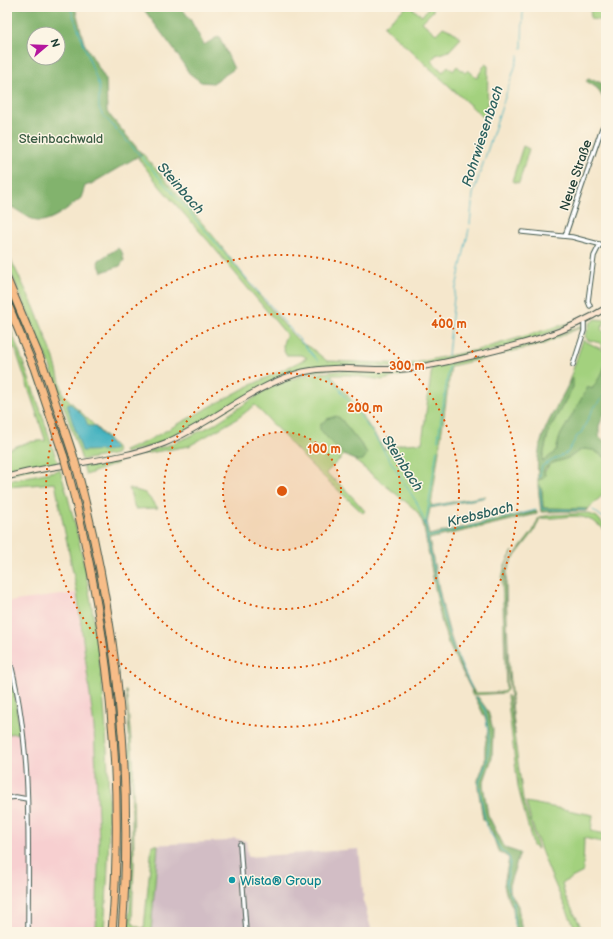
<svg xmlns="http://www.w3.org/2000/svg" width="613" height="939" font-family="'Balsamiq Sans',sans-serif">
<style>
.built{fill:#f7cfd0}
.industrial{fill:#d2bdc5}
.green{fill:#a3d17e;stroke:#618759}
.forest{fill:#82b36d;stroke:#507850;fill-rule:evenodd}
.water{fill:#44b2c0;stroke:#32787a}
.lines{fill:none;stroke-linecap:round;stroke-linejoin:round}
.stream{stroke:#44b2c0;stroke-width:1}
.street-casing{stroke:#3f564b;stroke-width:5.5}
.secondary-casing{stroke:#3f564b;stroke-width:7}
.highway-casing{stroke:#3f564b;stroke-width:9}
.street{stroke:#fff;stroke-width:3.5}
.secondary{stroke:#fce5cf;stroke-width:5}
.highway{stroke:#f7bd88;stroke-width:7}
.highway-bridge-casing{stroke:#3f564b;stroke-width:9;stroke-linecap:butt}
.highway-bridge{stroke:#f7bd88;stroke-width:7}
.ring{fill:none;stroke:#de580e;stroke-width:2;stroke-dasharray:2 4}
.culture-dot{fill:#0f9aa8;stroke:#fcf5e5;stroke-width:1.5}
.labels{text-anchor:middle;stroke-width:3;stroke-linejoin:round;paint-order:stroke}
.park-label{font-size:13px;fill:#395b43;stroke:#fcf5e5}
.street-label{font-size:13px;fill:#1f3d34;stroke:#fcf5e5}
.culture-label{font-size:13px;fill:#0d838f;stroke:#fcf5e5;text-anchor:start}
.water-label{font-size:14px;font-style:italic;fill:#2a605e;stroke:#fcf5e5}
.centre{fill:#de580e;stroke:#fcf5e5;stroke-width:2}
.ring-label{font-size:12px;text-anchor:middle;font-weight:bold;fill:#de580e;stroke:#fcf5e5;stroke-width:3;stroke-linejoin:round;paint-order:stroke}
</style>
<rect width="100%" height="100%" fill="#fcf5e5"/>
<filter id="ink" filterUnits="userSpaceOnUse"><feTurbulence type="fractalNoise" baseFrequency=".025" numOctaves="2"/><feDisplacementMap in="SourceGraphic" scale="8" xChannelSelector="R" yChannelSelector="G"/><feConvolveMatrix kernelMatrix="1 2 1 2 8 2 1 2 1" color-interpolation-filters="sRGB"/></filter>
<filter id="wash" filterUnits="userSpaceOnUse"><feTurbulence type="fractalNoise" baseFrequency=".012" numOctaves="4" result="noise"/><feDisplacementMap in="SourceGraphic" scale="16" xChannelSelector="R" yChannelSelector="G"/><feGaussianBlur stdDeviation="0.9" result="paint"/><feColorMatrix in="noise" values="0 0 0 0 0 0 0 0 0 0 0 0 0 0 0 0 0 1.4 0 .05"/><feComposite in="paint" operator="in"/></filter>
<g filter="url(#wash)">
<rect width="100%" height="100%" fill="#f5e7cc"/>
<path class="built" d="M 76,593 L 94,727 L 97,777 L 99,840 L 96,932 L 7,932 L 7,602 Z"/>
<path class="industrial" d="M 234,838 L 246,841 L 248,857 L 359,849 L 364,903 L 372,932 L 144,932 L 152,845 L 227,841 Z"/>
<path class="green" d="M 406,7 L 414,7 L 413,9 L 422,16 L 429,7 L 433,7 L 433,11 L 422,22 L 436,34 L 443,27 L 452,31 L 461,38 L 449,51 L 436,55 L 431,61 L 443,72 L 448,66 L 453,71 L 457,66 L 465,73 L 468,70 L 477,78 L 485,64 L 488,66 L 487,118 L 485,119 L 384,26 Z
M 590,7 L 606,7 L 606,21 L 591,19 Z
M 523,146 L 529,149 L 519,183 L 512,181 Z
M 143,154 L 214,237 L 252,287 L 292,334 L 302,344 L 310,347 L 327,361 L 410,364 L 481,349 L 586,318 L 521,344 L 422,366 L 399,368 L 346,366 L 284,377 L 210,419 L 156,445 L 125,453 L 124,451 L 145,442 L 243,389 L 307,358 L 302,355 L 286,355 C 282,348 282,342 287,335 L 209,242 L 161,188 L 138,158 Z
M 7,252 L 34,307 L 54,358 L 63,394 L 116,447 L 117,454 L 82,460 L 49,363 L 7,263 Z
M 7,319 L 41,411 L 58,464 L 20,471 L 7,475 L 7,450 C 19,445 31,440 45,441 L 45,439 L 15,348 L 7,348 Z
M 596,319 L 606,320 L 601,329 L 606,334 C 606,356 608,382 584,393 L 578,407 L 560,436 L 556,451 L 544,462 L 542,460 L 549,430 L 573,387 L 570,379 L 568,384 L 583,340 L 605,351 L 600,343 L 588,340 L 585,337 L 590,323 Z
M 581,326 L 582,330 L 579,328 L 544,344 L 451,366 L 431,506 L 486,496 L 482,498 L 430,508 L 427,524 L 426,522 L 423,523 L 418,513 L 411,506 L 354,460 L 358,461 L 367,454 L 364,448 L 340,418 L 339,450 L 345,454 L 326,473 L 347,491 L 365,511 L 363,513 L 313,467 L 255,405 L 238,418 L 189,446 L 126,457 L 169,445 L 188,437 L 213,425 L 272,386 L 301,376 L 344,370 L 405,372 L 407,374 L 382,380 L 349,375 L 331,375 L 353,402 L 384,449 L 403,444 L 422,443 L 432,367 L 537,343 Z
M 583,449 L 593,450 L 606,458 L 606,492 L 588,509 L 543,508 L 542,491 L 540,485 L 538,486 L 538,480 L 539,480 L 550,464 L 568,458 Z
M 119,459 L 118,463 L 86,475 L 83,465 Z
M 60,470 C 104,611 117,783 104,929 L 106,932 L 90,932 L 96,931 L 99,840 L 94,727 L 77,592 L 55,483 L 7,487 L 7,481 Z
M 129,488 L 145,493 L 158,508 L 135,509 Z
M 587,513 L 597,517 L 606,527 L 606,531 C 579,507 570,520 540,518 L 534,532 L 512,560 L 507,572 L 506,585 L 509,671 L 515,735 L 508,672 L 505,585 L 506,572 L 511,560 L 533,531 L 539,517 L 552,515 Z
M 513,551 L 506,565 L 504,579 L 507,690 L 504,693 L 472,695 L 471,691 L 473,693 L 503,692 L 506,689 L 502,578 L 505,565 Z
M 12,676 L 20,733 L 7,734 L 7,677 Z
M 126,690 L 133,759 L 134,863 L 132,922 L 136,926 L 144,929 L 152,845 L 158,845 L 151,932 L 128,932 C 135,851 132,771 126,690 Z
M 507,695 L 509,697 L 523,799 L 538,849 L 533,846 L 518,787 Z
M 526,802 L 593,815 L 591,831 L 606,834 L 606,843 L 584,838 L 583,872 L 562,883 L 565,896 L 584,932 L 577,932 C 557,890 537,847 526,802 Z"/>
<path class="forest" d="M 7,7 L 75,7 L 84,43 L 106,80 L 107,112 L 142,154 L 91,184 L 85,186 L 81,198 C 69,207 48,226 33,220 L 7,204 ZM 34,34 L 58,34 L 58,58 L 34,58 Z
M 142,7 L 185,7 L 183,10 L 190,19 L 204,45 L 219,36 L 234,69 L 213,83 L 201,82 L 189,73 L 175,51 Z
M 588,79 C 606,83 606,84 606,103 L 597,88 L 586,81 Z
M 118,248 L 122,252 L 124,260 L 120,266 L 102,272 L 98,263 L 99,260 Z
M 606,367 L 606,409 L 599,426 L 599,436 L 606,443 L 606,458 L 593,450 L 583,449 L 568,458 L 550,464 L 544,470 L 545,475 L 542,479 L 538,480 C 534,435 553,417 571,379 L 573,379 L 573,387 L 549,430 L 542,460 L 544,461 L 556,451 L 560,436 L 588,387 L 592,389 Z
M 336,416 L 340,418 L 364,448 L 367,454 L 363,460 C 347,464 329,440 320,429 L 320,425 L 327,419 Z
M 540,485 L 542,491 L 543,508 L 588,509 L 586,511 L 541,512 L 538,486 Z
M 537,511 L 537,514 L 429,539 C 440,592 447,646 475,693 L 473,693 L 448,643 L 441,620 L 423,523 L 426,522 L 429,535 Z
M 475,697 L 478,697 L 488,711 L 493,729 L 492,758 L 483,784 L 488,815 L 505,848 L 520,853 L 509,885 L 509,890 L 518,906 L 522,932 L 515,932 L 513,908 L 506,893 L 504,885 L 509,858 L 498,851 L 492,832 L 483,819 L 478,787 L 478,780 L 485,762 L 485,747 L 488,729 L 486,720 Z"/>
<path class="water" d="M 71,404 L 85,418 L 88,426 L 94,426 L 114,447 L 114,450 L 82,451 L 67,405 Z"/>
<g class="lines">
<path class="stream" d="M 70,7 L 99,86 L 99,108 L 102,114 L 139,154 L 318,361
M 522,48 L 523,7
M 470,224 L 473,194 L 519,55
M 448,356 L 454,297 L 469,229
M 329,375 L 372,432 L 417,503 L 426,526
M 438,440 L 449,367
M 437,450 L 426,523 L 427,537 L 443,614 L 451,642 L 472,689
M 539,478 L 542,466 L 568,452 L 577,436 L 581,433 L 593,409 L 606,393
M 540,487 L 542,509 L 585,510
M 430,507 L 484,497
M 593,510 L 606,520
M 428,537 L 536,510
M 476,697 L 485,709 L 489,740 L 487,761 L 479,782 L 480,793 L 486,826 L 501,850 L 509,857 L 510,862 L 506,885 L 514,905 L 514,924 L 517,932"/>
</g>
</g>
<g filter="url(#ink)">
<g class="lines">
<defs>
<path id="street" d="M 522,232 L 572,237 L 606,246
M 565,236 L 602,128 L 606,122
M 590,306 L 588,301 L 594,256 L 600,244
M 573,365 L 584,331 L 584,321
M 7,649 C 33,741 28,837 28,932
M 7,798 L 16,797 L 27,799
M 240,844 L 246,932"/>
<path id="secondary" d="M 7,477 C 59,462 115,463 165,443 C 213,423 252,385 303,372 C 337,364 370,372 404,369 C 427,367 450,361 472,356 C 519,345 565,334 606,308"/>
<path id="highway" d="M 7,279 L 43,365 L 73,455
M 7,302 L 34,368 L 64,457
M 77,469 C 117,621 134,775 122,932
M 68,472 C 108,622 125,777 112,932"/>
</defs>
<use href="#street" class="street-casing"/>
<use href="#secondary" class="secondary-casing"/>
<use href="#highway" class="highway-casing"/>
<use href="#street" class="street"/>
<use href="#secondary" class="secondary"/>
<use href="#highway" class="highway"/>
<defs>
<path id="highway-bridge" d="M 73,455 L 77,469
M 64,457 L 68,472"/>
</defs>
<use href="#highway-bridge" class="highway-bridge-casing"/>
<use href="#highway-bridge" class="highway-bridge"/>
</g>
</g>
<circle cx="282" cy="491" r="59" fill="#de580e" fill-opacity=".12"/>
<g class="ring">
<circle cx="282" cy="491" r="59"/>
<circle cx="282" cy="491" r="118"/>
<circle cx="282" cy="491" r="177"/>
<circle cx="282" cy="491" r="236"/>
</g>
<circle class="culture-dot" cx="232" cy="880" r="4"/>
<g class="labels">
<g class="park-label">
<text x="61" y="143">Steinbachwald</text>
</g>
<g class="street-label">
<text transform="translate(575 175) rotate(-71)" y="5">Neue Straße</text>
</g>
<g class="culture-label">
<text x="240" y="885">Wista® Group</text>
</g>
<g class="water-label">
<text transform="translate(482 136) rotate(-72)" y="5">Rohrwiesenbach</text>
<text transform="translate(181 188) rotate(49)" y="5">Steinbach</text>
<text transform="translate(403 463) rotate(57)" y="5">Steinbach</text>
<text transform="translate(480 514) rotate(-14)" y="5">Krebsbach</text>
</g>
</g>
<circle cx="282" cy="491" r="6" class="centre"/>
<g class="ring-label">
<text x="449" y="328">400 m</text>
<text x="407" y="370">300 m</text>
<text x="365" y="412">200 m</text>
<text x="324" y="453">100 m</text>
</g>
<rect width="613" height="939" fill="none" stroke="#fcf5e5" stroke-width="24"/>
<g transform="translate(46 46) rotate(71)"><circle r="19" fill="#fcf5e5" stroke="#a4ab9e"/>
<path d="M0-3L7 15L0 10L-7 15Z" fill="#b5179e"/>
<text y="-6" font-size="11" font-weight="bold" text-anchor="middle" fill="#1f3d34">N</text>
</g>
</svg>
